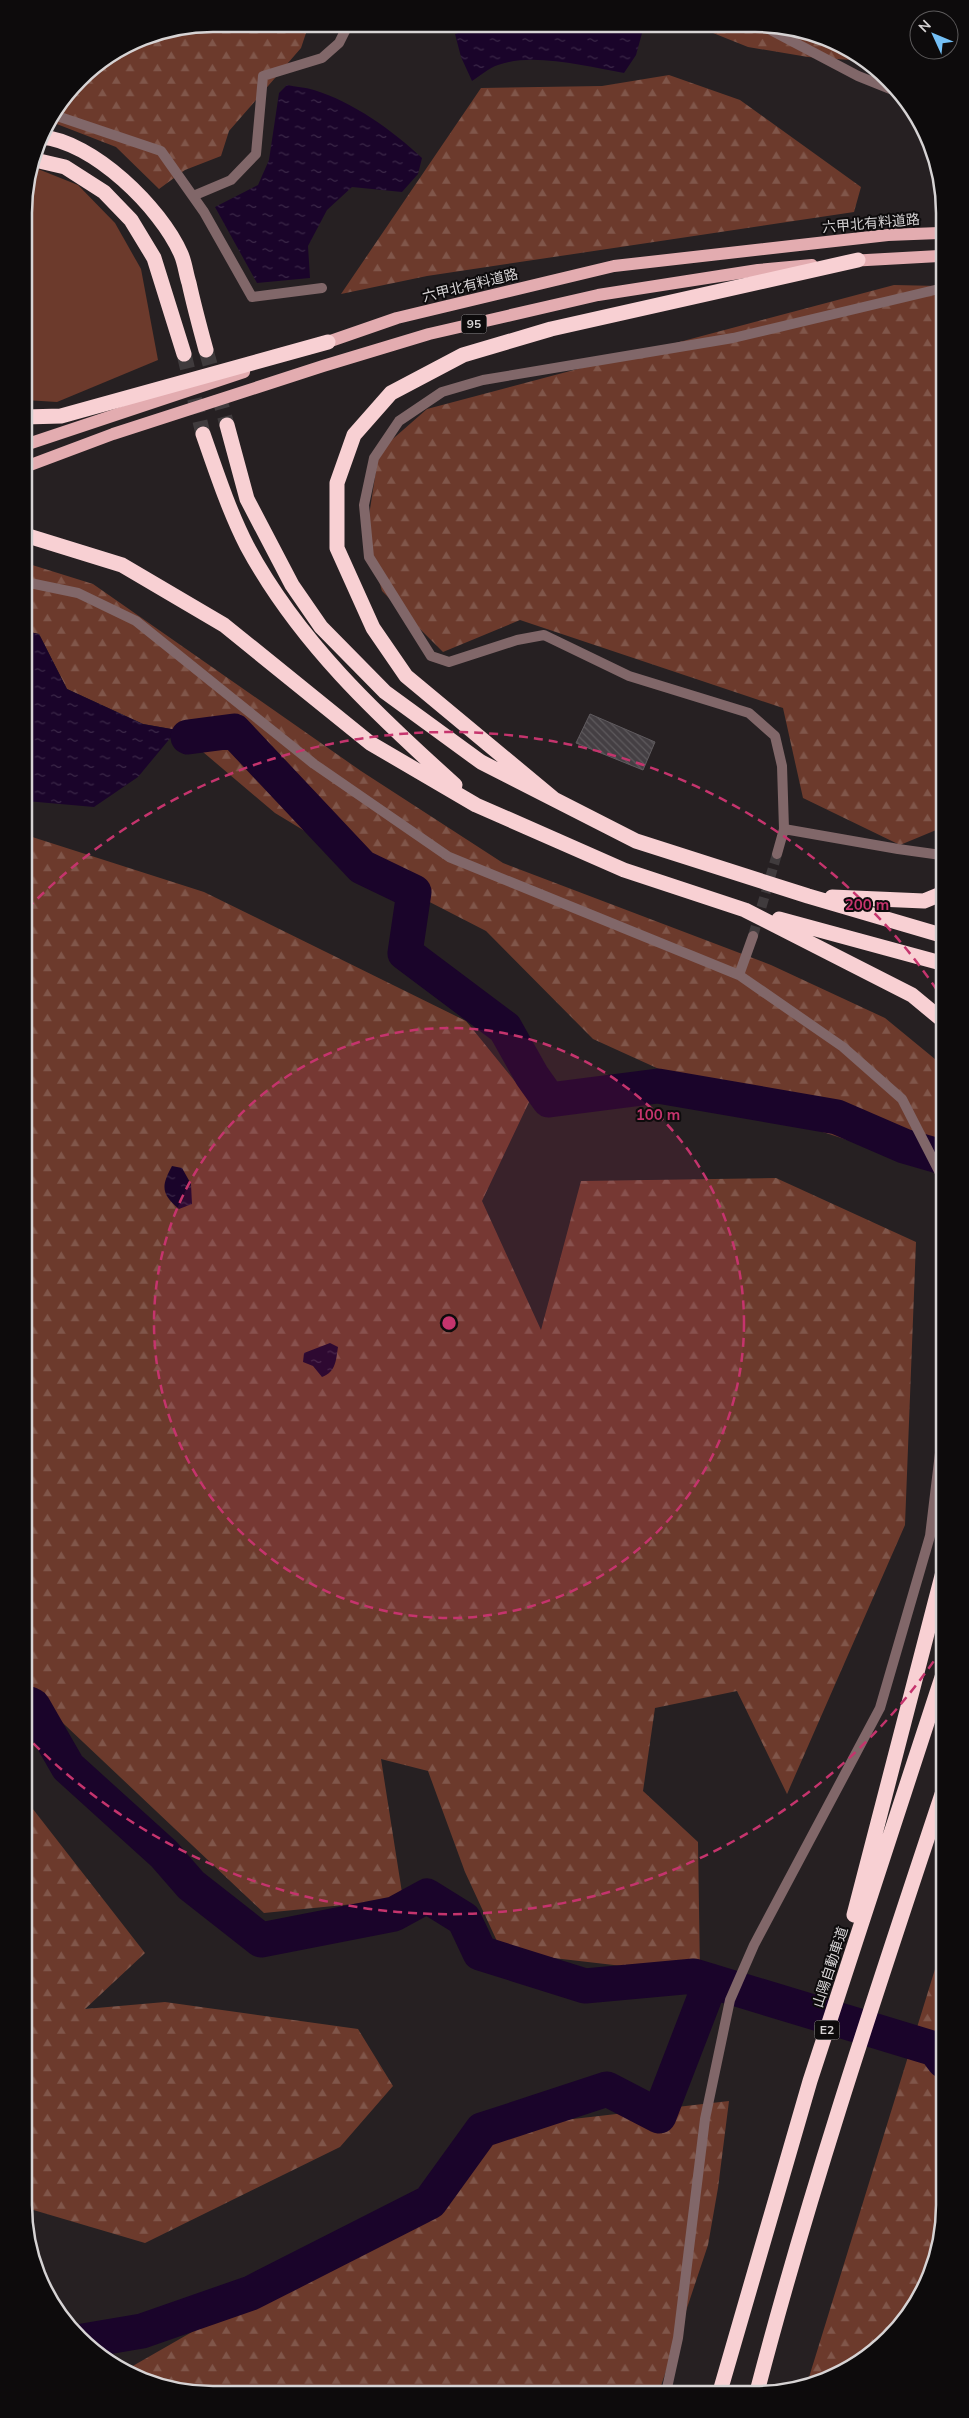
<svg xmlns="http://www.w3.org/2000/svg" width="969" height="2418" font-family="Mulish,'Noto Sans JP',sans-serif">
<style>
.grass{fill:#6c3a2c}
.forest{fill:url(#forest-firs)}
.water{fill:url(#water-ripples)}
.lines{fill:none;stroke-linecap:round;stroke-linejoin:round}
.river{stroke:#1a042a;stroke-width:35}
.building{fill:url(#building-back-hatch);stroke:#605b5f}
.street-tunnel{stroke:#403b3d;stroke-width:10;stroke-dasharray:10 5;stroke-linecap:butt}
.highway-tunnel{stroke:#403b3d;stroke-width:15;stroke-dasharray:15 8;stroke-linecap:butt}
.street{stroke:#816769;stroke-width:10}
.primary{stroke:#e3acb0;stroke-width:12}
.highway{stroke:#f8d0d3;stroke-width:15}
.ring{fill:none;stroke:#c5346d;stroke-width:2.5;stroke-dasharray:9 6}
.labels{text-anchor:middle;stroke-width:4;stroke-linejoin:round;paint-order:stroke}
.shield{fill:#0d0b0c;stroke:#9a9798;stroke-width:1}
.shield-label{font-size:12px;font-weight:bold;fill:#d6d3d4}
.street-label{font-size:14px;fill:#d6d3d4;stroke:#0d0b0c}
.rim{fill:none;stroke:#d6d3d4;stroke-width:2.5}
.centre{fill:#c5346d;stroke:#0d0b0c;stroke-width:2.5}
.ring-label{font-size:15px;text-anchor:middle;font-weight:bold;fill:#c5346d;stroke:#0d0b0c;stroke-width:4;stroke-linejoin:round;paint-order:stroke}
</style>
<defs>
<pattern id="forest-firs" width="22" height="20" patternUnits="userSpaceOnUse" patternTransform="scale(1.25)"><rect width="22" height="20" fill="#6c3a2c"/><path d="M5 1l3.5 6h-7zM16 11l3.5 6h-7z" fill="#80564a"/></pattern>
<pattern id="water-ripples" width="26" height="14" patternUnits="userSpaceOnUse" patternTransform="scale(1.25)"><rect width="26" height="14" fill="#1a042a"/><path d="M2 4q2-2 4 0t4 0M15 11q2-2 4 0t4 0" fill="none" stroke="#3b2848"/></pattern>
<pattern id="building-back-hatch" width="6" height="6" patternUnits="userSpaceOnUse" patternTransform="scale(1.25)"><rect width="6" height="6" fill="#443f43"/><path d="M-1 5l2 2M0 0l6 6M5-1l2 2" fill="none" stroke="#5e5a5d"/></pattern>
</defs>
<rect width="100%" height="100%" fill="#262022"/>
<path class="grass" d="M 33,167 L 78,185 L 115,223 L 141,269 L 158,360 L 57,402 L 25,400 L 24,201 Z"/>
<path class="forest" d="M 213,24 L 309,24 L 301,48 L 229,131 L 221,156 L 185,170 L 159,189 L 116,147 L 49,121 L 88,71 L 141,38 Z
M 698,27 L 792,27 L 840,43 L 866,61 L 808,57 L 748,47 Z
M 669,75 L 740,100 L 861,187 L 854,212 L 427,276 L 341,294 L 481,88 L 602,86 Z
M 894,285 L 939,286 L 941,828 L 900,845 L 803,798 L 783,708 L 520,620 L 443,652 L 382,591 L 366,535 L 379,451 L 427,409 Z
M 29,564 L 93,584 L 361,771 L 503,863 L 771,965 L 885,1018 L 941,1064 L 942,1144 L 905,1129 L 888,1153 L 736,1104 L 593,1039 L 486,931 L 379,876 L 275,813 L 177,730 L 143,724 L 67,689 L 39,634 L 25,631 L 25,565 Z
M 26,835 L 204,892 L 466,1021 L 530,1100 L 482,1201 L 541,1330 L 581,1181 L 776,1178 L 916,1242 L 905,1525 L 787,1794 L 737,1691 L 655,1708 L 643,1791 L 698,1842 L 700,1975 L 502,1952 L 465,1872 L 428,1771 L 381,1759 L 403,1899 L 264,1913 L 29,1691 Z
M 29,1804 L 145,1953 L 85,2009 L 165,2002 L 358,2029 L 393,2086 L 340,2147 L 145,2243 L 30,2209 Z
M 944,1940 L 945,2168 L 940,2184 L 945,2187 L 945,2217 L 931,2277 L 898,2329 L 851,2369 L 806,2387 Z
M 729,2101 L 718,2188 L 708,2245 L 660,2389 L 177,2391 L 124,2371 L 396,2215 L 468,2131 Z"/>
<path class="water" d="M 486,25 L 644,26 L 636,55 L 624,73 C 587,67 534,52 498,65 C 489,68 480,76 472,81 L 461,57 L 455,34 Z
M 287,85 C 296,87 305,87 314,90 C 353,102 392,130 422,158 L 418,174 L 402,192 L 352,187 L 327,210 L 308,246 L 310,278 L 257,283 L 215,207 L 258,185 L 269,160 L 279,93 Z
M 25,631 L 39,634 L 67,689 L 143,724 L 177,730 L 138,777 L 94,807 L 26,801 Z
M 172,1166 L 182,1168 L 191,1184 L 192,1204 L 179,1209 C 161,1194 161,1186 172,1166 Z
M 330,1343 L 338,1347 C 336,1360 336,1372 322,1377 L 313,1366 L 303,1362 L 304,1353 Z"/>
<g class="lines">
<path class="river" d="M 188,737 L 234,731 L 362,867 L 414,892 L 405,953 L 505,1028 L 532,1076 L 549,1100 L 658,1086 L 837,1117 L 904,1146 L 942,1157
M 29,1704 L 33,1706 L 68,1767 L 164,1854 L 191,1885 L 261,1940 L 394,1914 L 427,1896 L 464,1919 L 480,1953 L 585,1986 L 694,1976 L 935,2049 L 944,2061
M 83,2341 L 142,2331 L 251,2293 L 430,2202 L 482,2130 L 607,2089 L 659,2116 L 711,1981"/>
</g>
<path class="building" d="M 590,714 L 655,742 L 643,770 L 576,743 Z"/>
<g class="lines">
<path class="street-tunnel" d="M 753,936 L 777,854"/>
<path class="highway-tunnel" d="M 206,350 L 227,425
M 184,354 L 203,434"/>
<path class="street" d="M 765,27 L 858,76 L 898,92
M 54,115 L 161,151 L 204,212 L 252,297 L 322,288
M 193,196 L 231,180 L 256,154 L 263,76 L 322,58 L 339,43 L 348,25
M 25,582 L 78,593 L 136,621 L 314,764 L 449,857 L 739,975 L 843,1047 L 902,1099 L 942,1177
M 784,829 L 782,766 L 775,736 L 749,713 L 629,676 L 544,635 L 517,640 L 449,662 L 431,656 L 369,557 L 364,505 L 374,458 L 399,421 L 442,392 L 483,380 L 733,338 L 939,289
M 777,854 L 784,829 L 898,849 L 941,855
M 739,975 L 753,936
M 667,2388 L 678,2338 L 705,2119 L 730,2000 L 754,1945 L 880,1708 L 930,1536 L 943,1428"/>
<path class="primary" d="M 849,261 L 939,256
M 319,345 L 397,318 L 614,266 L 888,235 L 939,233
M 25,445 L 244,372
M 25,467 L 113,434 L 323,366 L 429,334 L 598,295 L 758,270 L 812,265"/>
<path class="highway" d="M 41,137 C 93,141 161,208 181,254 C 185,263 186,274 189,283 C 194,306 200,328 206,350
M 35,160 L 65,167 L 104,192 L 131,220 L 154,258 L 184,354
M 25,417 L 61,416 L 328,342
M 227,425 L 247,499 L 292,585 L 321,627 L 385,692 L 481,762 L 636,841 L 808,896 L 941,935
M 203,434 C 216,471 229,511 247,546 C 298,641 376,714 455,785
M 25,535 L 122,565 L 224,625 L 370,743 L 476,805 L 624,870 L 745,910 L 912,995 L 941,1019
M 554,799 L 406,676 L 373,628 L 337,548 L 337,483 L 354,435 L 391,393 L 463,355 L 551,329 L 858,260
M 832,897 L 924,901 L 941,894
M 779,919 L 941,963
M 854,1915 L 943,1572
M 721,2388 L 810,2081 L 943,1674
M 758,2388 C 811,2185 878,1987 944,1788"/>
</g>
<circle cx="449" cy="1323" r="295" fill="#c5346d" fill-opacity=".12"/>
<g class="ring">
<circle cx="449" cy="1323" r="295"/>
<path d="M942 1649A591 591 0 0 1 31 1741M27 909A591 591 0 0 1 939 993"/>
</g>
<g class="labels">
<g class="shield">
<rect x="461.5" y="314.5" width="25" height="19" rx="4"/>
<rect x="814.5" y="2020.5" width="25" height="19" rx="4"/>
</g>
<g class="shield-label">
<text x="474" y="328">95</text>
<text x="827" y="2034">E2</text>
</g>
<g class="street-label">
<text transform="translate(871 223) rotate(-5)" y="5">六甲北有料道路</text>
<text transform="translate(470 285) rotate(-14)" y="5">六甲北有料道路</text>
<text transform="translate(830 1967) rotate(-72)" y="5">山陽自動車道</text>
</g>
</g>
<path d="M0 0H969V2418H0ZM213 32H755A181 181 0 0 1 936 213V2205A181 181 0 0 1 755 2386H213A181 181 0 0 1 32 2205V213A181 181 0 0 1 213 32Z" fill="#0d0b0c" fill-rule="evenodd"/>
<path class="rim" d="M213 32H755A181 181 0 0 1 936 213V2205A181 181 0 0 1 755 2386H213A181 181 0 0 1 32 2205V213A181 181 0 0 1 213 32Z"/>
<circle cx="449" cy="1323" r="8" class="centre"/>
<g class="ring-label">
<text x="867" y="910">200 m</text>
<text x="658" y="1120">100 m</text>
</g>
<g transform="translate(934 35) rotate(314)"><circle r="24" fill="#0d0b0c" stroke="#5d5b5c"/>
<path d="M0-4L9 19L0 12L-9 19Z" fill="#74c0f6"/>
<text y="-8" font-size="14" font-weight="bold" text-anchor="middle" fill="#d6d3d4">N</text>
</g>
</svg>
